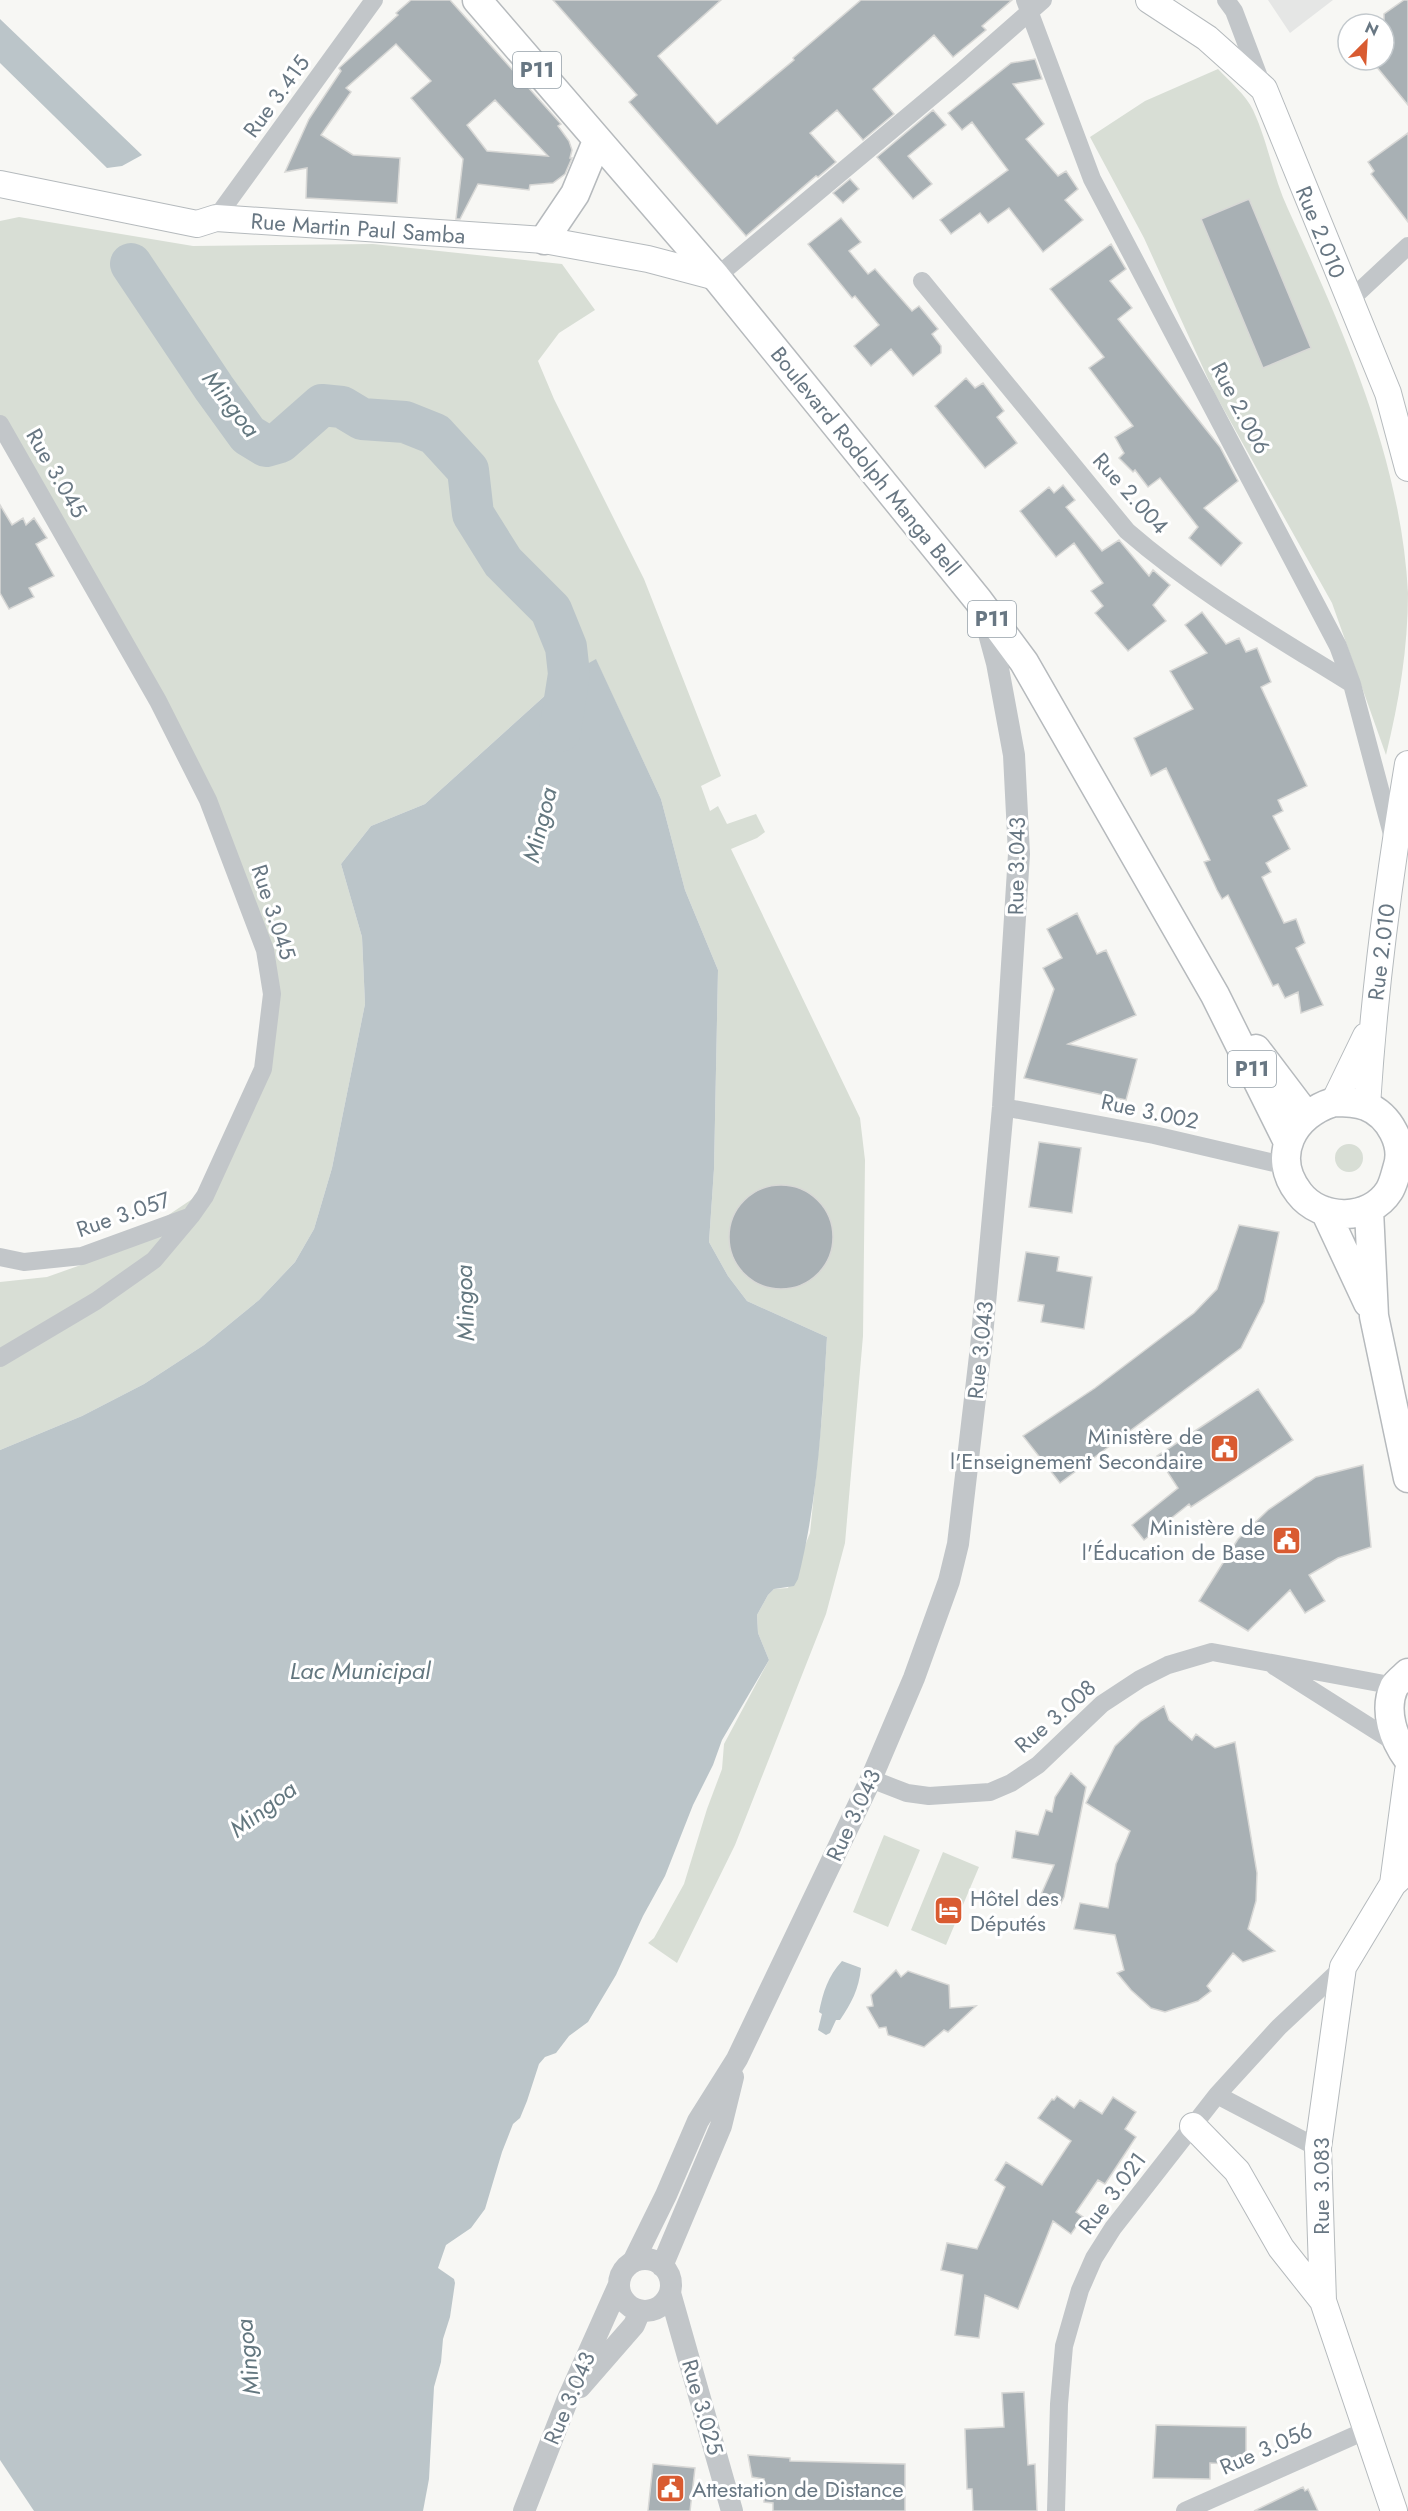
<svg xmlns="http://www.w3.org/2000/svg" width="1408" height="2511" font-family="Jost,sans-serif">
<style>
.built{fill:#e5e6e5}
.green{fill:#d8ded5}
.water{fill:#bbc5c9}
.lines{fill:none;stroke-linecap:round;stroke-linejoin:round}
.river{stroke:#bbc5c9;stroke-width:42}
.building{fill:#a8b0b4;stroke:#d8d8d6;stroke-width:1.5;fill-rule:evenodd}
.secondary-casing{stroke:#b5babd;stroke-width:28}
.primary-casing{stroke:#b6babd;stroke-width:31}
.minor{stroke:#c2c6c9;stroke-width:18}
.tertiary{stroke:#c2c6c9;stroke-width:22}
.secondary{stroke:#fff;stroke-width:26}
.primary{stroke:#fff;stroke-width:28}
.labels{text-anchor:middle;stroke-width:6;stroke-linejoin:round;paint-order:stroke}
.shield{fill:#fff;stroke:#95a0a8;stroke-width:1.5}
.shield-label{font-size:21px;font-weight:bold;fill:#687783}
.street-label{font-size:22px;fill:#687783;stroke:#fff}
.poi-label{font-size:22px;fill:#687783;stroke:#fff;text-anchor:end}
.water-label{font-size:24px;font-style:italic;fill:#63777f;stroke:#fff}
</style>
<rect width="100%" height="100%" fill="#f7f7f4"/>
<path class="built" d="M 1268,0 L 1333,0 L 1290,33 Z"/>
<path class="green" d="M 1218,69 C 1229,81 1246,95 1253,110 C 1268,142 1273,177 1288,209 C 1343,330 1401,458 1408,593 C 1408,648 1399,702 1386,755 L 1332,603 L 1214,392 L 1144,238 L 1090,137 L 1145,101 Z
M 19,217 L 193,246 L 373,244 L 562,264 L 595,310 L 559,333 L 538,361 L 554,399 L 644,579 L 721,776 L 701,786 L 710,811 L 718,806 L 727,824 L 756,814 L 765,832 L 757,838 L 731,849 L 860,1118 L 865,1160 L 863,1336 L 845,1543 L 826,1614 L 735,1845 L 677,1963 L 648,1943 L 654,1938 L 684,1884 L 707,1809 L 722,1769 L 724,1744 L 769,1660 L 758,1633 L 757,1615 L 768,1595 L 774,1589 L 788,1588 L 810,1533 L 822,1416 L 827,1337 L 747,1301 L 728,1276 L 709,1242 L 714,1169 L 718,970 L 685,890 L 661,799 L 596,660 L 569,674 L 425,804 L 371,826 L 341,864 L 362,937 L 365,1004 L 332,1168 L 314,1229 L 295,1262 L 259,1300 L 204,1345 L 144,1384 L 82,1416 L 0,1450 L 0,1282 L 47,1277 L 109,1255 L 210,1187 L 257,1091 L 277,991 L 173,734 L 0,430 L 0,221 Z
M1335 1158a14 14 0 1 1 28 0a14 14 0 1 1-28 0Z
M 884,1835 L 920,1850 L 888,1927 L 853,1912 Z
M 943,1852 L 979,1867 L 946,1945 L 911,1930 Z"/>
<path class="water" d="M 0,19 L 142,155 L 122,166 L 107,168 L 0,63 Z
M 596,659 L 661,799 L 685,890 L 718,970 L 714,1169 L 709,1242 L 728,1276 L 747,1301 L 827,1337 C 822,1418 818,1500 798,1579 L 794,1586 L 774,1589 L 768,1595 L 757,1615 L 758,1633 L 769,1660 L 722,1740 L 713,1765 L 693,1805 L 665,1876 L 643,1916 L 616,1975 L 588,2022 L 569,2036 L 556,2053 L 545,2057 L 539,2064 L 527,2101 L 520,2118 L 513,2124 L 502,2152 L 485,2209 L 471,2228 L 446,2245 L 438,2268 L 454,2279 L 455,2283 L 450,2317 L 443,2339 L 441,2362 L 434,2387 L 429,2479 L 423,2511 L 34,2511 L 0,2460 L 0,1450 L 82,1416 L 144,1384 L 204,1345 L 259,1300 L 295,1262 L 314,1229 L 332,1168 L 365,1004 L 362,937 L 341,864 L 371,826 L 425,804 L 569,674 Z
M 842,1961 L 861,1968 C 859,1989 851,2004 840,2020 L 836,2020 L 830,2033 L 826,2035 L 818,2030 L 822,2014 L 819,2012 C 823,1992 828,1976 842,1961 Z"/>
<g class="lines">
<path class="river" d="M 131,264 L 214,388 L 248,435 L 266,446 L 280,442 L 322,405 L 342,407 L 362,419 L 405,422 L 435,434 L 468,470 L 473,514 L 503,562 L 551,610 L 566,647 L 569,674 L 560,731"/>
</g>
<path class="building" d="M 411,0 L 450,0 L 561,124 L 558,126 L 569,141 L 572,150 L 570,158 L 572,158 L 565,174 L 553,183 L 530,185 L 529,190 L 478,184 L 460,219 L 456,219 L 463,159 L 411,98 L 431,81 L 396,44 L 346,88 L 351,92 L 321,135 L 353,155 L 400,158 L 397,203 L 306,198 L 307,168 L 285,172 L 309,119 L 341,71 L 339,68 L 398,15 L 396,13 ZM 495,100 L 548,156 L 487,151 L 467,125 Z
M 553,0 L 721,0 L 658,56 L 717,124 L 794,60 L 793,58 L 861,0 L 1012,0 L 982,26 L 986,30 L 953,57 L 934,35 L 873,89 L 894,114 L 863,140 L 837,110 L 810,133 L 836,162 L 818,177 L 816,176 L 746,236 L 629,102 L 637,95 Z
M 1404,0 L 1408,0 L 1408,105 L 1371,60 L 1384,60 L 1384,14 Z
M 1035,59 L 1042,79 L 1013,84 L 1044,124 L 1026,139 L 1058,176 L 1066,171 L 1078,189 L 1065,200 L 1083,220 L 1043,252 L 1009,208 L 988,223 L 980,213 L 951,234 L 940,220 L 1008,170 L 972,122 L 962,130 L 948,113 L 1011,63 Z
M 933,110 L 946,125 L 908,156 L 932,184 L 913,199 L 877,157 Z
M 1408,133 L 1408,222 L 1371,174 L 1374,171 L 1368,162 Z
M 850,179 L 859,189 L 843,203 L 833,193 Z
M 1249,199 L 1311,348 L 1263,368 L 1201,219 Z
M 841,218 L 861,242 L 849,251 L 868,274 L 875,269 L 912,311 L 919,306 L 938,329 L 932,334 L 941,346 L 941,353 L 913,376 L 891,349 L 871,366 L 854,346 L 879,325 L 855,296 L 852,298 L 808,244 Z
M 1111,244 L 1126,269 L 1110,281 L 1132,308 L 1118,319 L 1220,447 L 1238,481 L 1204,508 L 1242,543 L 1221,566 L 1189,538 L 1198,527 L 1160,478 L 1148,487 L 1135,470 L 1133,472 L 1119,458 L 1124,453 L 1115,437 L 1133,426 L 1089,368 L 1104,357 L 1050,289 Z
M 966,378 L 975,388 L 983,383 L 1004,411 L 997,417 L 1017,443 L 985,468 L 935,406 Z
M 1063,485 L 1075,500 L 1066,507 L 1102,551 L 1119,540 L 1149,576 L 1153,570 L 1170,585 L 1153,605 L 1166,621 L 1128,651 L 1095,613 L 1103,606 L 1091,591 L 1103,583 L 1074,543 L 1056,557 L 1020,511 L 1049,487 L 1054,493 Z
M 0,505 L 12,525 L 23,518 L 26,525 L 34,518 L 47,538 L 36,544 L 54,576 L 29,588 L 34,597 L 9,609 L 0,593 Z
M 1202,612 L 1226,644 L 1239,638 L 1246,652 L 1257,648 L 1271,682 L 1261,687 L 1307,786 L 1278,800 L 1283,811 L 1273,816 L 1290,849 L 1266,863 L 1271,872 L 1262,877 L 1284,923 L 1296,919 L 1305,943 L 1296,948 L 1323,1005 L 1301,1013 L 1298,992 L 1285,998 L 1278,984 L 1273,986 L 1228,895 L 1222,899 L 1217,890 L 1204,862 L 1210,860 L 1166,768 L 1151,776 L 1134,738 L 1193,709 L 1170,671 L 1207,653 L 1185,625 Z
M 1077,913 L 1097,954 L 1106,950 L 1136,1015 L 1068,1044 L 1137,1059 L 1126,1100 L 1024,1078 L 1054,989 L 1043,968 L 1062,958 L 1047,929 Z
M 1039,1142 L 1081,1148 L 1072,1213 L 1029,1207 Z
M729 1237a52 52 0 1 1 104 0a52 52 0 1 1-104 0Z
M 1239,1225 L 1279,1232 L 1264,1302 L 1241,1348 L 1060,1483 L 1023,1436 L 1095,1388 L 1194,1313 L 1217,1289 Z
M 1026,1252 L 1059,1257 L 1057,1271 L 1092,1277 L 1084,1329 L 1041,1322 L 1044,1305 L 1018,1301 Z
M 1258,1389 L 1293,1440 L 1191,1507 L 1189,1504 L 1144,1540 L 1132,1525 L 1178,1488 L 1157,1456 Z
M 1363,1465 L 1371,1547 L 1338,1558 L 1309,1575 L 1325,1601 L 1305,1613 L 1290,1590 L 1248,1631 L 1199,1601 L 1238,1539 L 1268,1510 L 1316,1477 Z
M 1164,1706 L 1169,1720 L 1192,1740 L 1196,1734 L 1215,1748 L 1235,1742 L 1257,1873 L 1256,1901 L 1248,1929 L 1275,1951 L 1243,1962 L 1233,1953 L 1207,1986 L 1211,1991 L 1198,2001 L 1165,2012 L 1151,2008 L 1131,1990 L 1117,1973 L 1124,1970 L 1115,1935 L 1074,1929 L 1080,1903 L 1108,1908 L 1116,1864 L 1130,1831 L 1086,1803 L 1115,1746 L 1141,1721 Z
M 1071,1773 L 1086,1787 L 1064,1897 L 1059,1907 L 1040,1897 L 1054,1865 L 1012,1858 L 1016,1831 L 1038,1835 L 1046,1810 L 1052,1812 L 1055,1797 Z
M 896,1970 L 901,1977 L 908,1971 L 949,1985 L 950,2008 L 976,2006 L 948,2032 L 944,2030 L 924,2047 L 888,2035 L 886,2027 L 879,2028 L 867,2007 L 873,2006 L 871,1995 Z
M 1057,2096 L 1074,2108 L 1080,2100 L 1102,2114 L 1113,2097 L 1136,2112 L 1125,2129 L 1136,2137 L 1105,2184 L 1098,2180 L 1076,2212 L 1083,2217 L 1071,2234 L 1053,2221 L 1018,2309 L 985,2295 L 979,2338 L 955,2335 L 963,2275 L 941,2270 L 947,2243 L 977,2249 L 1005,2187 L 995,2180 L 1006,2162 L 1042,2185 L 1071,2141 L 1038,2118 L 1052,2099 L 1054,2100 Z
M 1024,2392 L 1028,2465 L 1035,2464 L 1037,2511 L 973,2511 L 972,2489 L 967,2489 L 965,2429 L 1004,2427 L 1002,2393 Z
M 1156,2425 L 1246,2427 L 1246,2465 L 1210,2463 L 1210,2479 L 1153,2478 Z
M 748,2455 L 790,2458 L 790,2461 L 905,2464 L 905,2511 L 773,2511 L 773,2503 L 764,2502 L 764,2479 L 752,2477 Z
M 653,2464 L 695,2468 L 690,2511 L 648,2511 Z
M 1303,2487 L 1305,2491 L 1308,2489 L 1318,2511 L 1254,2511 Z"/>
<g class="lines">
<defs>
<path id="secondary" d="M 1149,0 L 1207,38 L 1264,89 L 1388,393 L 1408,468
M 0,184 L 197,224 L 216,218 L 544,240 L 648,259 L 716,277
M 1334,1102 L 1366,1036
M 1367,1106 C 1374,991 1389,877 1408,764
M 1393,1884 L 1408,1771
M 1193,2126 L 1237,2171 L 1281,2248 L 1323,2301
M 1394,2511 L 1323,2301 L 1318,2148 L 1343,1967 L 1393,1884 L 1408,1870"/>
<path id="primary" d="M 477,0 L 716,277 L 978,600 L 1024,662 L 1215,995 L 1288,1142
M 544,240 L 575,194 L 597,141
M 1256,1049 L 1306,1115
M 1334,1102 C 1345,1102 1355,1102 1366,1106 C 1389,1115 1406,1145 1397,1169 C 1395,1176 1393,1185 1389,1191 C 1370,1221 1321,1222 1299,1193 C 1270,1156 1293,1114 1334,1102 Z
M 1369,1210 L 1374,1316 L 1408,1478
M 1325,1211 L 1368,1303
M 1408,1673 C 1404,1677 1397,1682 1394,1687 C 1383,1711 1394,1740 1408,1759"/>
</defs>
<use href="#secondary" class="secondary-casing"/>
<use href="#primary" class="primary-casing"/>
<path class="minor" d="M 1025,0 L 1092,179 L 1338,646 L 1352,684 L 1393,838
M 1226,0 L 1234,11 L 1262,85
M 216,218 L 374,0
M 716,277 L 961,72 L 1043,0
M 922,281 L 1127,531 C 1196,591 1275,636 1352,684
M 1349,301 L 1408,246
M 0,424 L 158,701 L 208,800 L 265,950 L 272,994 L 263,1069 L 205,1196 L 191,1216 L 154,1260 L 96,1301 L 0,1358
M 1003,1107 L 1154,1135 L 1287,1166
M 0,1257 L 24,1262 L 82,1256 L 189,1217
M 1274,1666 L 1397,1744
M 871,1779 L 907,1793 L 929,1796 L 990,1792 L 1011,1783 L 1038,1765 L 1102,1704 L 1140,1679 L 1168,1665 L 1212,1652 L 1395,1686
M 1217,2095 L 1318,2148
M 1056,2511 L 1059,2404 L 1064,2346 L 1080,2290 L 1094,2258 L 1113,2228 L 1217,2095 L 1279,2027 L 1343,1967
M 1185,2511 L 1367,2430"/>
<path class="tertiary" d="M619 2285a26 26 0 1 1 52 0a26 26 0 1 1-52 0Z
M 633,2262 L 666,2195 L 698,2121 L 737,2059 L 871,1779 L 914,1678 L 949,1581 L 958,1544 L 981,1347 L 1003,1107 L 1019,854 L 1014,755 L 997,663 L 984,615
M 662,2266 L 721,2126 L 733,2077
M 670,2293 L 732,2511
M 580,2387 L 634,2325 L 640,2311
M 524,2511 L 567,2401 L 618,2287"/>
<use href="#secondary" class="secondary"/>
<use href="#primary" class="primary"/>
</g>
<defs>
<symbol id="civic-square" viewBox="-11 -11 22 22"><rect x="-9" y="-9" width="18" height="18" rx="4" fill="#d95b31" stroke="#fff"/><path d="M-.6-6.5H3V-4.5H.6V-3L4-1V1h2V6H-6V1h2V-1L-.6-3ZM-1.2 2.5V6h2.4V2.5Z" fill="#fff"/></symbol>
<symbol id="hotel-square" viewBox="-11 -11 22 22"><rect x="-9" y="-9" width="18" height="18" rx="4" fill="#d95b31" stroke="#fff"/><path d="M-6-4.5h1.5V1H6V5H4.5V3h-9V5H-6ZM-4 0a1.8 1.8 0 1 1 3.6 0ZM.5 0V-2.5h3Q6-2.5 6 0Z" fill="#fff"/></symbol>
</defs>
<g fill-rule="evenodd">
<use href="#civic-square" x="1208" y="1432" width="33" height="33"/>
<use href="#civic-square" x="1270" y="1524" width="33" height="33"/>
<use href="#hotel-square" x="932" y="1894" width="33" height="33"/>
<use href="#civic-square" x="654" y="2472" width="33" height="33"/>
</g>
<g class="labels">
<g class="shield">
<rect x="513" y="52" width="48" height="36" rx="4.5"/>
<rect x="968" y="601" width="48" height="36" rx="4.5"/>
<rect x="1228" y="1051" width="48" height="36" rx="4.5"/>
</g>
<g class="shield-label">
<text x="537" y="77">P11</text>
<text x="992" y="626">P11</text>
<text x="1252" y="1076">P11</text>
</g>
<g class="street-label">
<text transform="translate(276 96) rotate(-54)" y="8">Rue 3.415</text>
<text transform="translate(358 228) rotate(4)" y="8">Rue Martin Paul Samba</text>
<text transform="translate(1321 232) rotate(68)" y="8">Rue 2.010</text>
<text transform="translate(1241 408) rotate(62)" y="8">Rue 2.006</text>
<text transform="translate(866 461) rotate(51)" y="8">Boulevard Rodolph Manga Bell</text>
<text transform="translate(57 473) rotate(60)" y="8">Rue 3.045</text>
<text transform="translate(1131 493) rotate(48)" y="8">Rue 2.004</text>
<text transform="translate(1016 866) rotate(-89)" y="8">Rue 3.043</text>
<text transform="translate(274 912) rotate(72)" y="8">Rue 3.045</text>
<text transform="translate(1381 952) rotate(-83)" y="8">Rue 2.010</text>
<text transform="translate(1150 1111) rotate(12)" y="8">Rue 3.002</text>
<text transform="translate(123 1214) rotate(-19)" y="8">Rue 3.057</text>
<text transform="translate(980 1350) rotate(-84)" y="8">Rue 3.043</text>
<text transform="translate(1055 1716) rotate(-41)" y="8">Rue 3.008</text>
<text transform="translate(853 1815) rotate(-65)" y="8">Rue 3.043</text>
<text transform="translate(1321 2186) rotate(-90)" y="8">Rue 3.083</text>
<text transform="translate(1112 2193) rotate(-53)" y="8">Rue 3.021</text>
<text transform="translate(569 2398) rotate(-67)" y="8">Rue 3.043</text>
<text transform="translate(703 2407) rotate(74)" y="8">Rue 3.025</text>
<text transform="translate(1266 2448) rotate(-24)" y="8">Rue 3.056</text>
</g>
<g class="poi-label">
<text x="1203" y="1444">Ministère de<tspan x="1203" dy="25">l'Enseignement Secondaire</tspan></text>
<text x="1265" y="1535">Ministère de<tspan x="1265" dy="25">l'Éducation de Base</tspan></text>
<text x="970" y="1906" text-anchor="start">Hôtel des<tspan x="970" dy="25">Députés</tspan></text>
<text x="692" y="2497" text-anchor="start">Attestation de Distance</text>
</g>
<g class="water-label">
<text transform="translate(231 404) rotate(52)" y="8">Mingoa</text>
<text transform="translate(540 825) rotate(-76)" y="8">Mingoa</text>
<text transform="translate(465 1303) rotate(-92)" y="8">Mingoa</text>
<text x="360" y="1679">Lac Municipal</text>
<text transform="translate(263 1809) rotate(-37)" y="8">Mingoa</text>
<text transform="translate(248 2357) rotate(-96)" y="8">Mingoa</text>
</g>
</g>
<g transform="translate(1366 42) rotate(24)"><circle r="28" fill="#ffffff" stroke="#c3c9cd" stroke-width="1.5"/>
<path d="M0-4.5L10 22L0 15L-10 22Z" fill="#d95b31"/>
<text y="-9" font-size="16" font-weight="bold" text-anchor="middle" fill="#687783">N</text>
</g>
</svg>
